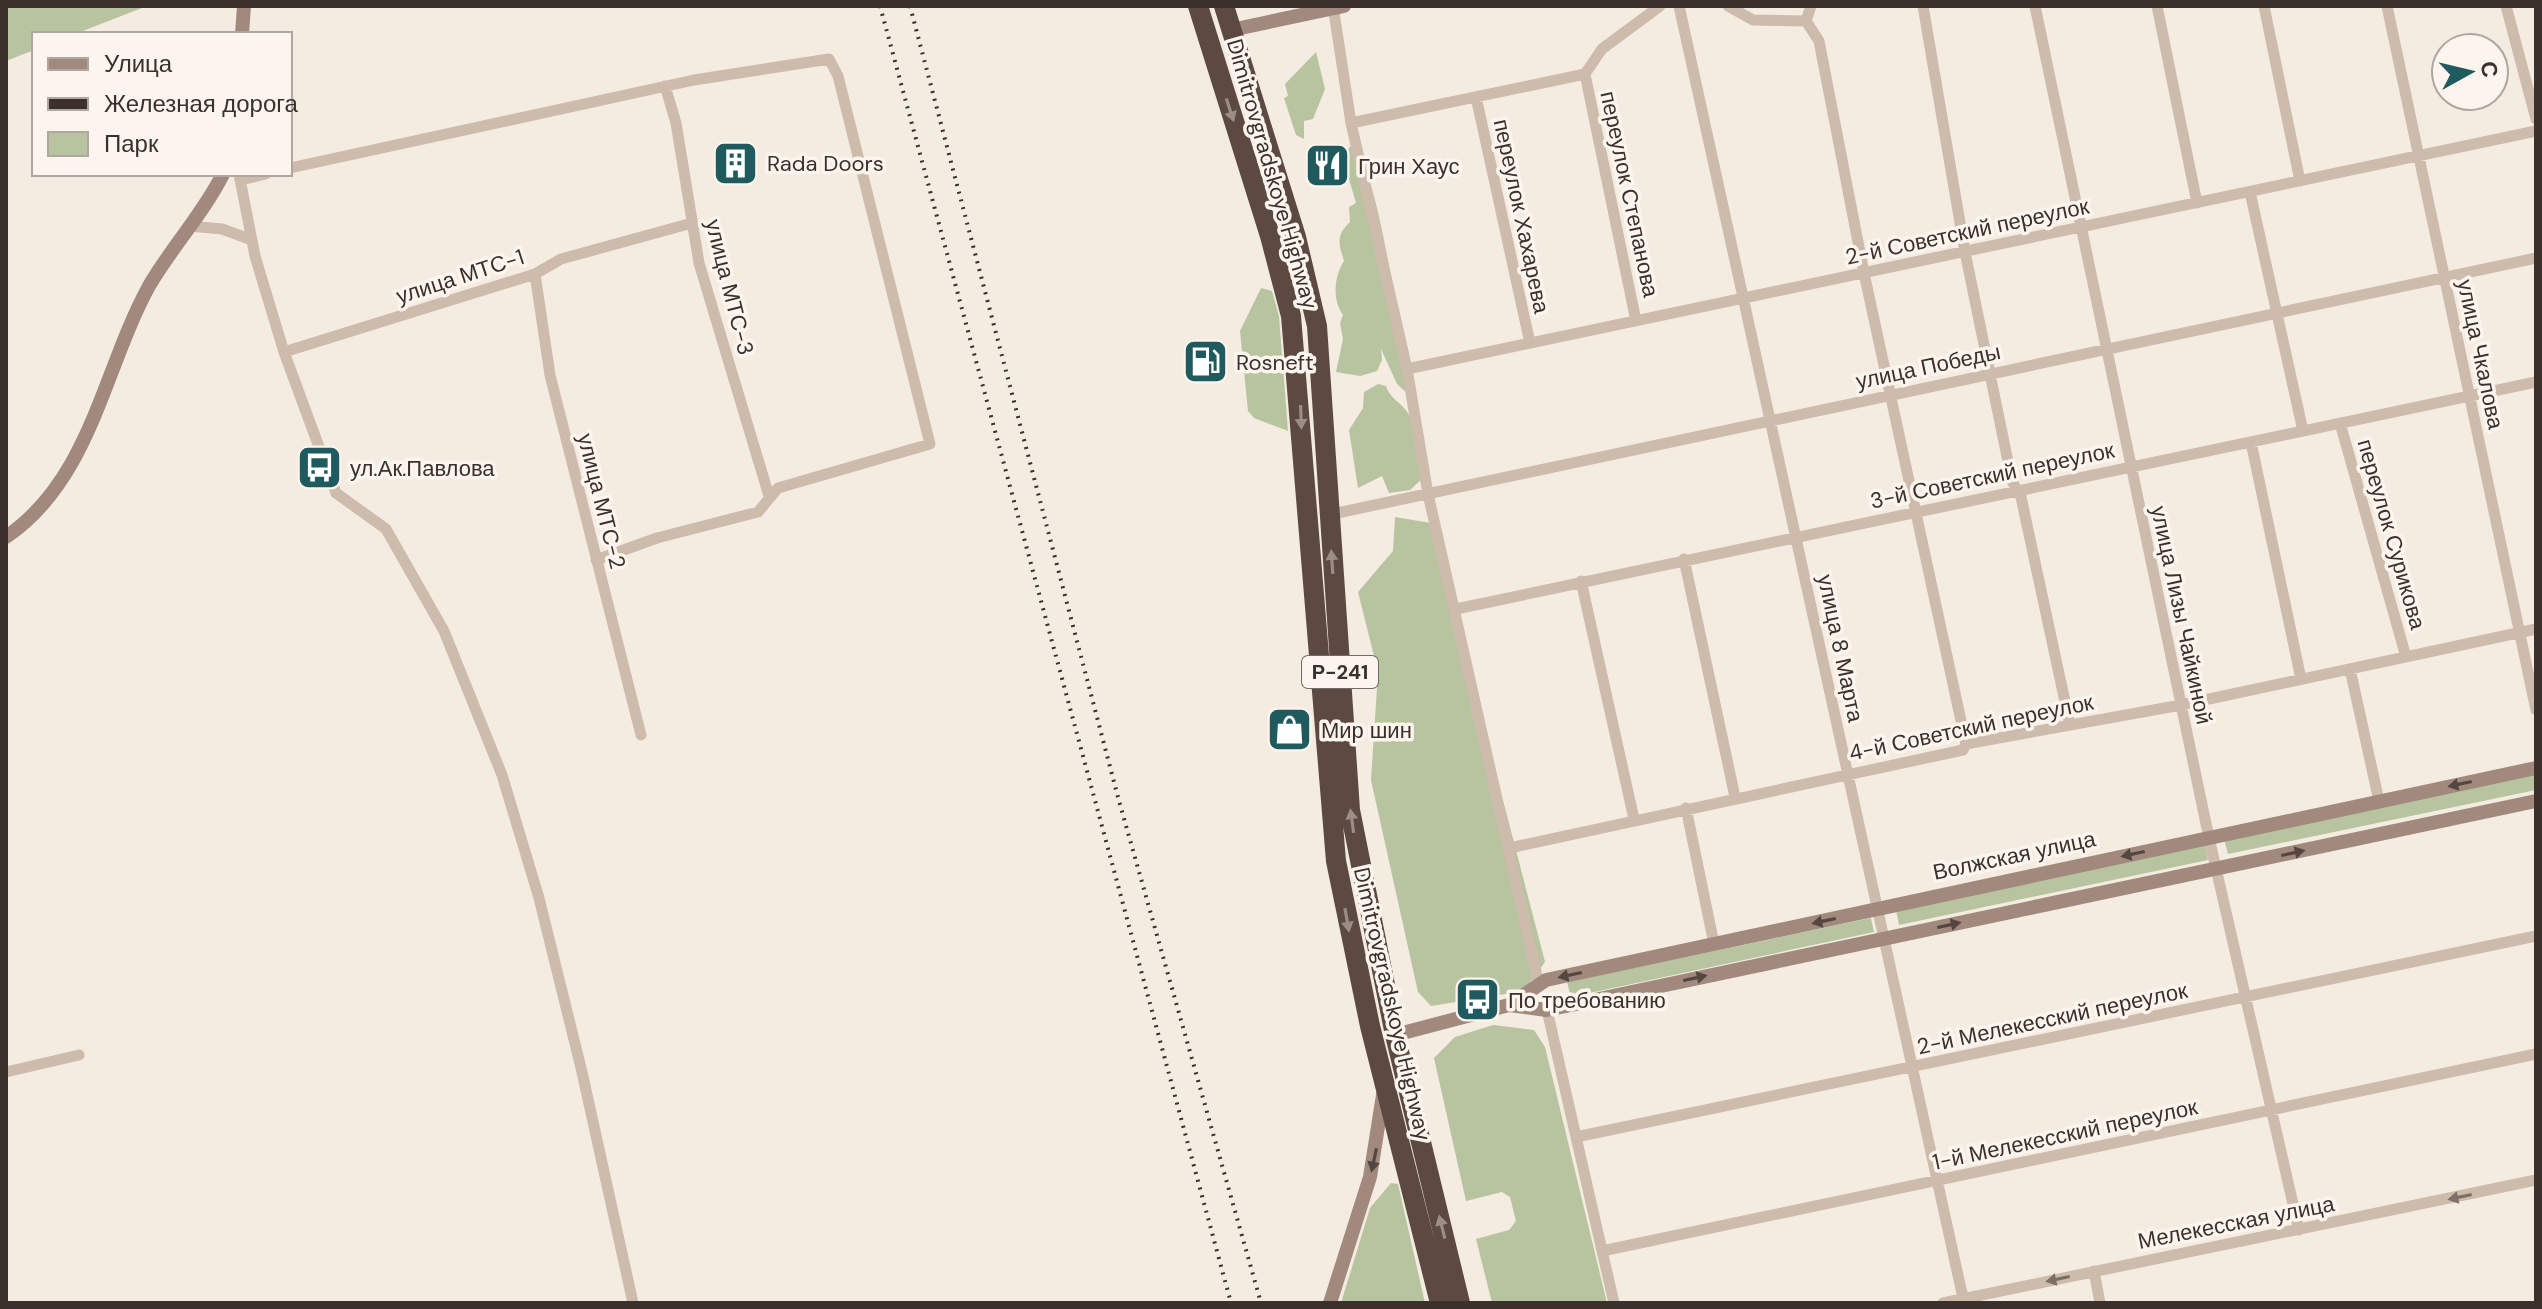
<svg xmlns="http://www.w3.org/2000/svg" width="2542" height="1309" font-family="'DM Sans',sans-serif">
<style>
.green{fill:#b8c4a0}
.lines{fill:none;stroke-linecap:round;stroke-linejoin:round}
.street{stroke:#cdbbac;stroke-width:11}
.secondary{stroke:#a18a7d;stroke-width:14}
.highway{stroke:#5c4a42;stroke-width:20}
.rail{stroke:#3b302b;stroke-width:4;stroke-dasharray:2 6;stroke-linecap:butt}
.oneway{fill:#9c8e87}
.oneway2{fill:#544640}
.oneway3{fill:#7d6f65}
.labels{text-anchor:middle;stroke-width:7;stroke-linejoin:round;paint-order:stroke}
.shield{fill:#fbf5ee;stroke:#756b66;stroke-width:2}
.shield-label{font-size:20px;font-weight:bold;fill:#3b302b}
.poi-label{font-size:22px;fill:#3b302b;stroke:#fbf5ee;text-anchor:start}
.street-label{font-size:22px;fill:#3b302b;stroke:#fbf5ee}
</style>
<rect width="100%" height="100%" fill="#f4ebe1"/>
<path class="green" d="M 6,6 L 147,6 L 75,34 L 34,34 L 34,50 L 6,61 Z
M 1316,52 L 1325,89 L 1313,119 L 1304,121 L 1304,139 L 1296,135 L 1284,98 L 1288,96 L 1285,84 Z
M 1352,145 C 1380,170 1402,348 1407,393 L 1397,384 L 1381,349 L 1382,360 L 1377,371 L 1360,376 L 1336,372 L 1343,339 L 1340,323 L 1343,315 C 1332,300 1334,276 1344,261 C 1339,244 1335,236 1350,222 L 1349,207 L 1356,203 L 1342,155 Z
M 1261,288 L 1272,291 L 1279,316 L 1288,431 L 1254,418 L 1248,411 L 1240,331 Z
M 1378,384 L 1386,386 C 1390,400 1404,403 1410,417 C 1417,435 1420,457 1425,476 L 1410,490 L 1389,493 L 1382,476 L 1358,488 L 1349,430 L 1363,408 L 1364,392 Z
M 1395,517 L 1431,523 L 1545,962 L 1524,991 L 1431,1006 L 1418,992 L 1371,780 L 1378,672 L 1358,592 L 1393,551 Z
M 2534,774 L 2536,790 L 2228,854 L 2224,839 Z
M 2205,844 L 2208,860 L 1899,925 L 1896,910 Z
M 1871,918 L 1874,932 L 1571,997 L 1567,982 Z
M 1493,1025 L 1534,1030 L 1545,1047 L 1607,1303 L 1492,1303 L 1476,1239 L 1509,1230 L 1516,1221 L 1510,1197 L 1502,1192 L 1466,1201 L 1434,1058 L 1455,1037 Z
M 1391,1183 L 1398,1184 L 1425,1303 L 1341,1303 L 1370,1208 Z"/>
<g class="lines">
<path class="street" d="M 1333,6 L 1351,123 L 1407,369 L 1428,494 L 1539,985
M 1679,6 L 1963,1298
M 1728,6 L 1753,20 L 1806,21 L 1811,6
M 1923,6 L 1965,252 L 2012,481 L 2021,497 L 2070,725
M 2035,6 L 2209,838 L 2299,1230
M 2157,6 L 2197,203
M 2264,6 L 2300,181
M 2387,6 L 2536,710
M 2506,6 L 2536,119
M 1806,21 L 1819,41 L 1864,273 L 1966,744
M 1585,74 L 1636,321
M 665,86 L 676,123 L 699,263 L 769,496
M 1476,97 L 1530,343
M 1351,123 L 1585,74 L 1602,49 L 1660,6
M 290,168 L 694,80 L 829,59 L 838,76 L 930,444 L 778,488 L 758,512 L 657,538 L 596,560
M 239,174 L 255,256 L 284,352 L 336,493 L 386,529 L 444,631 L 502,775 L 539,898 L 582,1072 L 633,1303
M 240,180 L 266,174
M 2250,192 L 2303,431
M 189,226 L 222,229 L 252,240
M 535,274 L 550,375 L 641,735
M 284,352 L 535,274 L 561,259 L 692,223
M 1407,369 L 2536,131
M 2340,423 L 2406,657
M 2251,442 L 2301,679
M 1328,515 L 2536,258
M 1684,559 L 1735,797
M 1581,581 L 1634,819
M 1456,609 L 2536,382
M 2350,669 L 2379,801
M 1686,808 L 1714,944
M 1509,848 L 1963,750 L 1966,744 L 2181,705 L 2536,629
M 1547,1010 L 1614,1303
M 6,1072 L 79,1055
M 1576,1137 L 2536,936
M 1602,1251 L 2536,1054
M 2094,1271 L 2100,1303
M 1943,1303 L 2536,1180"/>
<path class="secondary" d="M 1231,30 L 1344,6
M 242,34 L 244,6
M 6,537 C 91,479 103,370 149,286 C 171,248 203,214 223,174
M 1509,1005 L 1547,1010 L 2536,801
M 1395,1035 L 1509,1005 L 1546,980 L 2536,768
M 1330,1303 L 1370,1177 L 1383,1095"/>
<path class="highway" d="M 1198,6 L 1270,236 L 1291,316 L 1336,861 L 1370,1026 L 1440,1303
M 1224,6 L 1296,237 L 1317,326 L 1350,810 L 1395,1035 L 1460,1303"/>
<path class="rail" d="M 880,6 L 1231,1303
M 910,6 L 1119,801 L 1261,1303"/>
</g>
<defs><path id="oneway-solid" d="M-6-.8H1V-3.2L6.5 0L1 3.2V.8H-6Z" transform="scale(2)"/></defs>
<g class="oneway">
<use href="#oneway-solid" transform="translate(1230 110) rotate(72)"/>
<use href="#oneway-solid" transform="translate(1301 417) rotate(88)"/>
<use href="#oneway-solid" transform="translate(1332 562) rotate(-94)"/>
<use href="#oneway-solid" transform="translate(1352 821) rotate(-98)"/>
<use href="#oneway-solid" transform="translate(1347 920) rotate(80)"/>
<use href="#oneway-solid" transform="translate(1442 1227) rotate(-104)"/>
</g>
<g class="oneway2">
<use href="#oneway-solid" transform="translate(2460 784) rotate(168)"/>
<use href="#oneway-solid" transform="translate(2293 853) rotate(-12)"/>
<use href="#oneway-solid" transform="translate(2133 854) rotate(168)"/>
<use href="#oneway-solid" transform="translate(1824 921) rotate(168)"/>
<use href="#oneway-solid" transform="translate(1949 925) rotate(-12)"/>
<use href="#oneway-solid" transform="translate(1570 975) rotate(168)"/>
<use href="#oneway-solid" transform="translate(1695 978) rotate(-12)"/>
<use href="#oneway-solid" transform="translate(1374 1160) rotate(102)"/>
</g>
<g class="oneway3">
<use href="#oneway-solid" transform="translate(2460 1197) rotate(168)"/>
<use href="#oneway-solid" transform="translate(2058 1279) rotate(168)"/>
</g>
<defs>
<symbol id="building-square" viewBox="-11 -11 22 22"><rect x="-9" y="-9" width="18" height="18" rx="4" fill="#1f5a5e" stroke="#fbf5ee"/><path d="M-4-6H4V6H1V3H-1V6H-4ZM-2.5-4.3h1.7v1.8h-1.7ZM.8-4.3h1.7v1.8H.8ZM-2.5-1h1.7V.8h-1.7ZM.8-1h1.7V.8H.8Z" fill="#fff"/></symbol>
<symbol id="restaurant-square" viewBox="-11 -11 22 22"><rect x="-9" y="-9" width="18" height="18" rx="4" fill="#1f5a5e" stroke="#fbf5ee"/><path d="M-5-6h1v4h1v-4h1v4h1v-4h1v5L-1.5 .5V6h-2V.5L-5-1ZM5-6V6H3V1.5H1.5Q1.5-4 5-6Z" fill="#fff"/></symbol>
<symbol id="fuel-square" viewBox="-11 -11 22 22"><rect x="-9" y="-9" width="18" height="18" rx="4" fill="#1f5a5e" stroke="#fbf5ee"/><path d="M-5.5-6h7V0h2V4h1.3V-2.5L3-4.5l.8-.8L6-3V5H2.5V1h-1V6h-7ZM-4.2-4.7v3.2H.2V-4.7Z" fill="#fff"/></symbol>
<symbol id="bus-square" viewBox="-11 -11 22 22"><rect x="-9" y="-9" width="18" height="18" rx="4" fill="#1f5a5e" stroke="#fbf5ee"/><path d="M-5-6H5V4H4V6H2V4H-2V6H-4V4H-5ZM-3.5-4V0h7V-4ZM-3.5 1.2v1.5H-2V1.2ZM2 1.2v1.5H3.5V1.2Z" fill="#fff"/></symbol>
<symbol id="shop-square" viewBox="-11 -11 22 22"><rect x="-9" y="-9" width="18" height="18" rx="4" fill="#1f5a5e" stroke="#fbf5ee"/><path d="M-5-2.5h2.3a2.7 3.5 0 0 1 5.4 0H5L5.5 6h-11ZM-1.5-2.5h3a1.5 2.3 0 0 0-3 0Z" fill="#fff"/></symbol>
</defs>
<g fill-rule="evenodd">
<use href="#building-square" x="710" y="138" width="51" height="51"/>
<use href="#restaurant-square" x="1302" y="140" width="51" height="51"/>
<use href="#fuel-square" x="1180" y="336" width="51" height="51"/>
<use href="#bus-square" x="294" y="442" width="51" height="51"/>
<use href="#shop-square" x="1264" y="704" width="51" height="51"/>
<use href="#bus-square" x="1452" y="974" width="51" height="51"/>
</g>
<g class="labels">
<rect class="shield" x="1302" y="656" width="76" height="32" rx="6"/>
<g class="shield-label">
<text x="1340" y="679">Р-241</text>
</g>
<g class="poi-label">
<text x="767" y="171">Rada Doors</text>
<text x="1358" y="174">Грин Хаус</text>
<text x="1236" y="370">Rosneft</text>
<text x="350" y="476">ул.Ак.Павлова</text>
<text x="1321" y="738">Мир шин</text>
<text x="1508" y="1008">По требованию</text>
</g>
<g class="street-label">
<text transform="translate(1273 174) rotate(74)" y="8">Dimitrovgradskoye Highway</text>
<text transform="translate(1630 194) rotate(78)" y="8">переулок Степанова</text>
<text transform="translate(1522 216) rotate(78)" y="8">переулок Хахарева</text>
<text transform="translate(1967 231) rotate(-12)" y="8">2-й Советский переулок</text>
<text transform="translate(460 276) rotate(-18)" y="8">улица МТС-1</text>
<text transform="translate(730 287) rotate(76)" y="8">улица МТС-3</text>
<text transform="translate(2481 354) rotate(78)" y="8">улица Чкалова</text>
<text transform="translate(1928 366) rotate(-12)" y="8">улица Победы</text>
<text transform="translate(1992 475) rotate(-12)" y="8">3-й Советский переулок</text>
<text transform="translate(602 501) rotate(76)" y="8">улица МТС-2</text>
<text transform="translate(2392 534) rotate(74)" y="8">переулок Сурикова</text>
<text transform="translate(2182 615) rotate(78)" y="8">улица Лизы Чайкиной</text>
<text transform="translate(1841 648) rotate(78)" y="8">улица 8 Марта</text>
<text transform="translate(1971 727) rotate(-12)" y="8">4-й Советский переулок</text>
<text transform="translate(2014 855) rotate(-12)" y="8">Волжская улица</text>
<text transform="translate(1393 1004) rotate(77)" y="8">Dimitrovgradskoye Highway</text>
<text transform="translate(2052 1018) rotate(-12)" y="8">2-й Мелекесский переулок</text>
<text transform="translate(2065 1134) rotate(-12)" y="8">1-й Мелекесский переулок</text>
<text transform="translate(2236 1222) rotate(-11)" y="8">Мелекесская улица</text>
</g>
</g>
<rect width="2542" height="1309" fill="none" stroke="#3b302b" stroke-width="16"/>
<rect x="32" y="32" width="260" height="144" fill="#fbf5ee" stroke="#aea6a0" stroke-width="2"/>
<rect x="48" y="58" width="40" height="12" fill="#a18a7d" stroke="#aea6a0" stroke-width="2"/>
<text x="104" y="72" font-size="24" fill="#3b302b">Улица</text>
<rect x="48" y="98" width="40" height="12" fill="#3b302b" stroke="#aea6a0" stroke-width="2"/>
<text x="104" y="112" font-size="24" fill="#3b302b">Железная дорога</text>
<rect x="48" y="132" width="40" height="24" fill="#b8c4a0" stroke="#aea6a0" stroke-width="2"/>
<text x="104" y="152" font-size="24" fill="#3b302b">Парк</text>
<g transform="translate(2470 72) rotate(82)"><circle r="38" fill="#fbf5ee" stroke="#aea6a0" stroke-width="2"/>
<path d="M0-6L14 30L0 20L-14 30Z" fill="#1f5a5e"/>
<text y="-12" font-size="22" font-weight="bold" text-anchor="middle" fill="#3b302b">С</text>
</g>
</svg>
